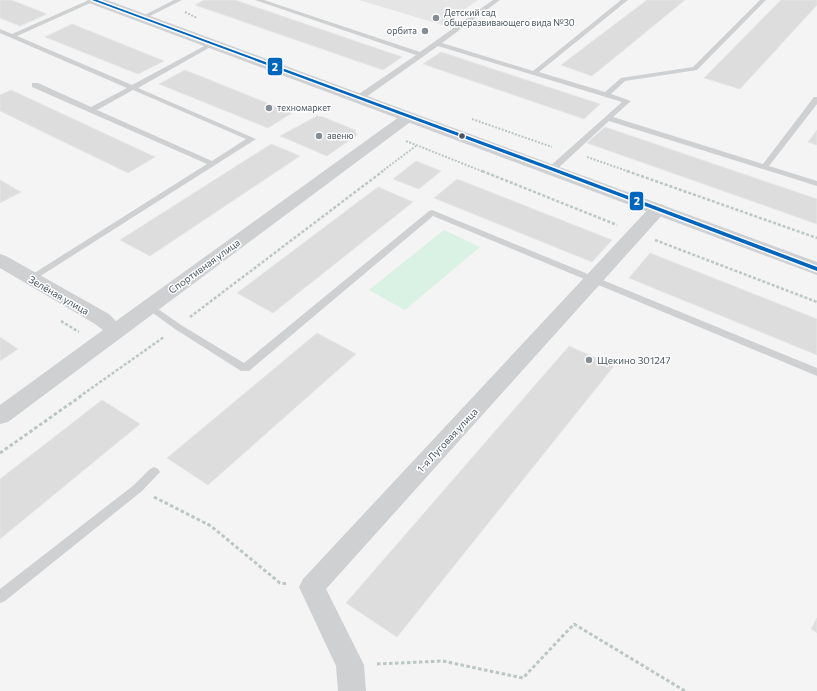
<svg xmlns="http://www.w3.org/2000/svg" width="817" height="691" font-family="Commissioner,sans-serif">
<style>
.education{fill:#e6e5e6}
.green{fill:#d9f2e3}
.building{fill:#ddddde;stroke:#e5e6e7}
.lines{fill:none;stroke-linecap:round;stroke-linejoin:round}
.path-far2{stroke:#bcc7c4;stroke-width:2;stroke-dasharray:2 1.5;stroke-linecap:butt}
.path-far1{stroke:#bcc7c4;stroke-width:2.5;stroke-dasharray:3 2;stroke-linecap:butt}
.path{stroke:#bcc7c4;stroke-width:3;stroke-dasharray:3.5 2.5;stroke-linecap:butt}
.service{fill:#ced0d2;fill-rule:evenodd}
.minor{fill:#ced0d2;fill-rule:evenodd}
.secondary{fill:#ced0d4;fill-rule:evenodd}
.bus-1-casing{stroke:#fff;stroke-width:3}
.bus-1{fill:#0065bd;fill-rule:evenodd}
.poi-dot{fill:#868d94;stroke:#fff;stroke-width:1.5}
.bus-dot{fill:#4a5661;stroke:#fff;stroke-width:1.5}
.labels{text-anchor:middle;stroke-width:3;stroke-linejoin:round;paint-order:stroke}
.far-poi-label{font-size:9px;fill:#4a5661;stroke:#fff;text-anchor:start}
.street-label{font-size:10px;fill:#4a5661;stroke:#fff}
.poi-label{font-size:10px;fill:#4a5661;stroke:#fff;text-anchor:start}
.line-badge{stroke:#fff;stroke-width:1.5}
.badge-label{font-size:11px;text-anchor:middle;font-weight:bold;fill:#fff}
</style>
<rect width="100%" height="100%" fill="#f4f4f4"/>
<path class="education" d="M 359,0 L 478,0 L 442,25 Z"/>
<path class="green" d="M 444,230 L 480,247 L 405,310 L 369,290 Z"/>
<path class="building" d="M 0,0 L 11,0 L 47,14 L 20,26 L 0,18 Z
M 204,0 L 235,0 L 402,57 L 383,70 L 195,5 Z
M 647,0 L 685,0 L 592,76 L 561,65 Z
M 781,0 L 817,0 L 817,5 L 740,89 L 704,78 Z
M 72,24 L 164,61 L 138,74 L 45,37 Z
M 441,52 L 600,104 L 584,119 L 423,64 Z
M 185,70 L 292,113 L 268,128 L 159,84 Z
M 11,90 L 155,157 L 128,173 L 0,111 L 0,95 Z
M 317,116 L 323,117 L 355,130 L 357,135 L 327,156 L 280,136 Z
M 605,127 L 817,199 L 817,224 L 587,143 Z
M 817,130 L 817,145 L 808,142 Z
M 271,144 L 300,156 L 150,256 L 120,240 Z
M 416,161 L 441,171 L 419,189 L 393,179 Z
M 457,179 L 612,240 L 592,262 L 434,198 Z
M 0,180 L 21,192 L 0,203 Z
M 378,187 L 413,202 L 273,313 L 237,293 Z
M 650,253 L 817,319 L 817,355 L 629,278 Z
M 317,333 L 356,354 L 208,485 L 167,458 Z
M 0,337 L 18,349 L 0,361 Z
M 569,346 L 614,366 L 397,637 L 346,603 Z
M 102,400 L 140,424 L 0,539 L 0,479 Z
M 817,618 L 817,633 L 811,629 Z"/>
<g class="lines">
<path class="path-far2" d="M 185,12 L 197,18
M 472,119 L 552,147
M 406,141 L 484,172
M 587,157 L 630,172
M 381,172 L 416,146"/>
<path class="path-far1" d="M 482,171 L 617,225
M 627,171 L 817,238
M 655,240 L 817,302
M 190,317 L 383,171
M 61,321 L 79,332
M 79,397 L 164,337"/>
<path class="path" d="M 0,453 L 81,396
M 154,497 L 211,526 L 280,583 L 288,584
M 377,664 L 443,661 L 523,678 L 574,624 L 685,691"/>
<path class="service" d="M 89,0 L 97,0 L 17,36 L 132,85 L 210,43 L 214,43 L 214,45 L 138,88 L 256,139 L 31,282 L 26,279 L 28,277 L 207,164 L 32,87 L 32,83 L 38,83 L 91,107 L 127,88 L 0,33 L 0,29 L 12,34 ZM 133,90 L 246,139 L 212,161 L 97,110 Z
M 174,0 L 182,0 L 144,19 L 139,18 Z
M 255,0 L 264,0 L 420,52 L 493,0 L 500,0 L 442,43 L 533,71 L 621,0 L 628,0 L 539,72 L 605,92 L 621,78 L 693,67 L 760,0 L 766,0 L 697,70 L 625,81 L 611,94 L 631,101 L 613,117 L 763,164 L 814,97 L 817,97 L 817,104 L 769,166 L 817,181 L 817,186 L 609,121 L 555,171 L 549,171 L 549,167 L 622,102 L 438,46 L 362,100 L 356,100 L 356,96 L 416,55 Z
M 432,210 L 817,368 L 817,376 L 433,216 L 249,371 L 241,371 L 175,329 L 143,306 L 145,304 L 151,304 L 181,325 L 244,363 L 429,211 Z
M 154,467 L 158,469 L 160,472 L 142,491 L 5,601 L 0,603 L 0,589 L 134,485 L 150,469 Z"/>
<path class="minor" d="M 408,113 L 413,114 L 415,117 L 413,120 L 8,422 L 0,424 L 0,405 L 103,330 L 95,324 L 0,268 L 0,254 L 6,256 L 109,314 L 116,321 L 403,114 Z
M 658,204 L 664,205 L 666,209 L 664,213 L 326,589 L 364,665 L 366,691 L 338,691 L 336,666 L 299,587 L 303,579 L 652,205 Z"/>
<path class="secondary" d="M 87,0 L 107,0 L 817,262 L 817,275 L 89,3 Z"/>
<defs>
<path id="bus-1" d="M 92,0 L 97,0 L 554,168 L 817,267 L 817,271 L 550,170 Z"/>
</defs>
<use href="#bus-1" class="bus-1-casing"/>
<use href="#bus-1" class="bus-1"/>
</g>
<g class="poi-dot">
<circle cx="436" cy="18" r="4"/>
<circle cx="425" cy="31" r="4"/>
<circle cx="269" cy="108" r="4"/>
<circle cx="319" cy="136" r="4"/>
<circle cx="589" cy="360" r="4"/>
</g>
<circle class="bus-dot" cx="462" cy="136" r="3.5"/>
<g class="labels">
<g class="far-poi-label">
<text x="444" y="16">Детский сад<tspan x="444" dy="10">общеразвивающего вида №30</tspan></text>
<text x="417" y="34" text-anchor="end">орбита</text>
<text x="277" y="111">техномаркет</text>
<text x="327" y="139">авеню</text>
</g>
<g class="street-label">
<text transform="translate(204 266) rotate(-36)" y="4">Спортивная улица</text>
<text transform="translate(59 295) rotate(30)" y="4">Зелёная улица</text>
<text transform="translate(447 440) rotate(-47)" y="4">1-я Луговая улица</text>
</g>
<g class="poi-label">
<text x="597" y="364">Щекино 301247</text>
</g>
</g>
<g class="line-badge">
<rect x="267" y="57" width="16" height="19" rx="4" fill="#0065bd"/>
<rect x="629" y="191" width="15" height="20" rx="4" fill="#0065bd"/>
</g>
<g class="badge-label">
<text x="275" y="71">2</text>
<text x="637" y="205">2</text>
</g>
</svg>
